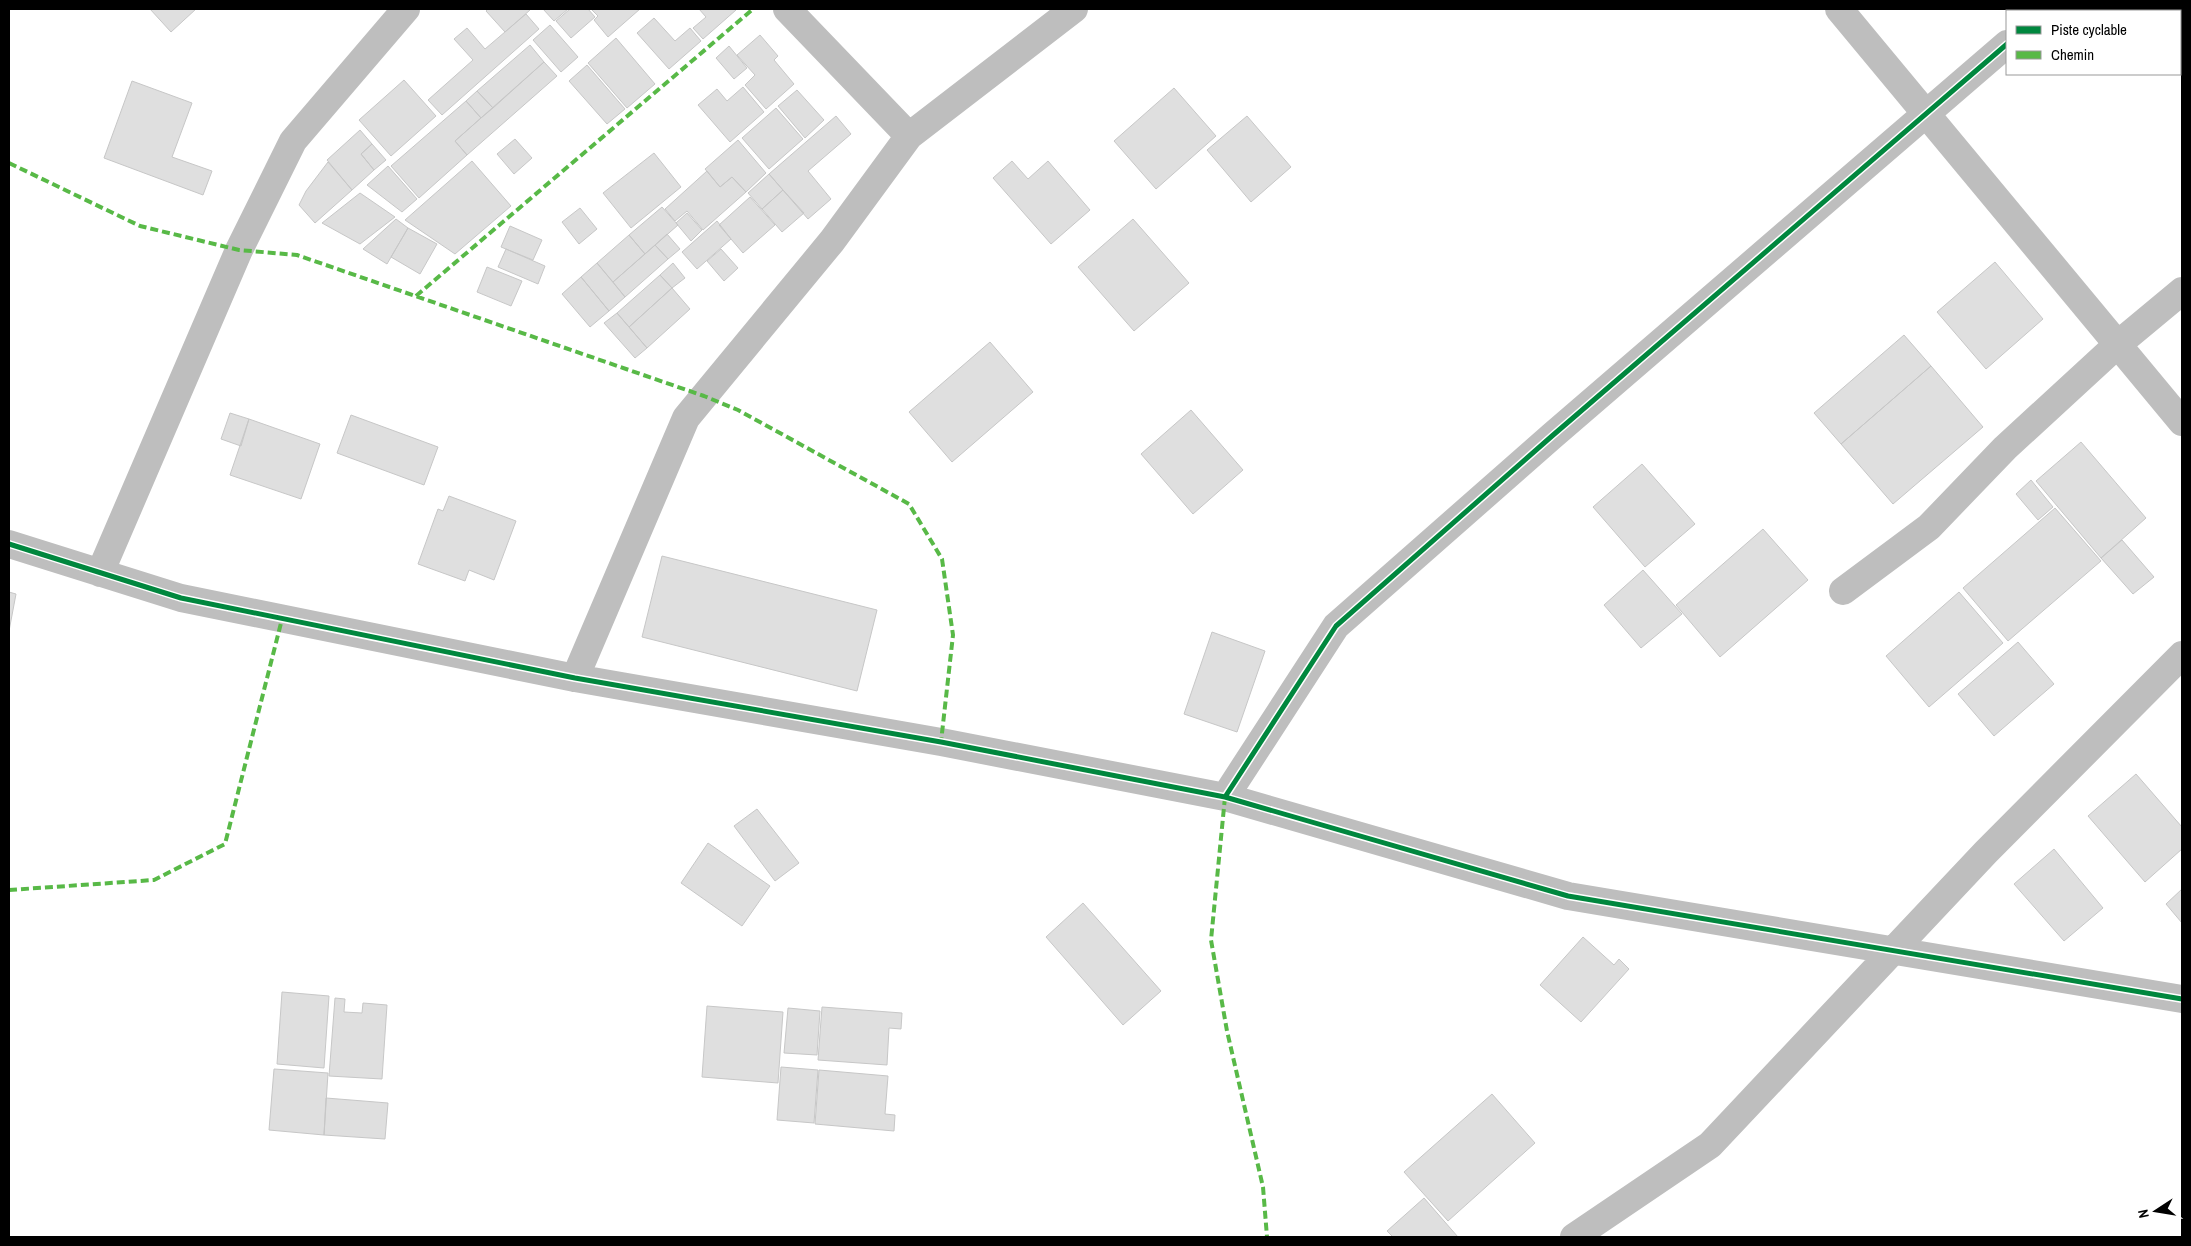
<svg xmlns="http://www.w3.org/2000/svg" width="2191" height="1246" font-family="'Archivo Narrow',sans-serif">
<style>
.building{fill:#dfdfdf;stroke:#c7c7c7}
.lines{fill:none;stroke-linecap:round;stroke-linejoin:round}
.minor{stroke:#bebebe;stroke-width:28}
.quiet{stroke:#58b947;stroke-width:4;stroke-dasharray:8 4;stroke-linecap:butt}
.cycleway-casing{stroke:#fff;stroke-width:8}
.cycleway{stroke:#00873e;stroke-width:5}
</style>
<rect width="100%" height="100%" fill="#fff"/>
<path class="building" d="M 150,9 L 196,9 L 171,32 Z
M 488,9 L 530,9 L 530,10 L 505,32 L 486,11 Z
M 543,9 L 568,9 L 554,21 Z
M 570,9 L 588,9 L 595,17 L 571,38 L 556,21 Z
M 591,9 L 640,9 L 608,37 L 594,20 L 598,16 Z
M 699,9 L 735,9 L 736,10 L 703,39 L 693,28 L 706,17 Z
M 526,14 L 539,29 L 442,115 L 428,100 L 473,60 L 454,39 L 467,28 L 485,49 Z
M 654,18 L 675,41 L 690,28 L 701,41 L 669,69 L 637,33 Z
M 550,25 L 578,57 L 561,72 L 533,40 Z
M 760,35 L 778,56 L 774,60 L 794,84 L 766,109 L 745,85 L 755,75 L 737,55 Z
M 616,38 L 655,84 L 627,108 L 588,63 Z
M 530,45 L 544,62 L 493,108 L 477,91 Z
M 729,46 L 747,68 L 734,79 L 716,58 Z
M 544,62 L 557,76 L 467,155 L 455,141 Z
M 587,65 L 625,109 L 607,124 L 569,81 Z
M 404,80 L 436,116 L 391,156 L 359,120 Z
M 132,81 L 192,103 L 172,157 L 212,171 L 203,195 L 104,158 Z
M 743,87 L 764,112 L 730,142 L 698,105 L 717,89 L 727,101 Z
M 1174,88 L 1216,136 L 1156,189 L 1114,141 Z
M 797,90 L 824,120 L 805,138 L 778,106 Z
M 477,91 L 493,108 L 481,118 L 466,101 Z
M 466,101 L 481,118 L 455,141 L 467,155 L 419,198 L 391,166 Z
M 776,108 L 803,139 L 769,169 L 742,138 Z
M 836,116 L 851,134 L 808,171 L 831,199 L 808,219 L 769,174 Z
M 1247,116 L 1291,167 L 1251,202 L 1207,150 Z
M 360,130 L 372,144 L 361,154 L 374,170 L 352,190 L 327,160 Z
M 515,139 L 532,158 L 514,174 L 497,154 Z
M 738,140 L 766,173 L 746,192 L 732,177 L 720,187 L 705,169 Z
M 372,144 L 386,160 L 374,170 L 361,154 Z
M 654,153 L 681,187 L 631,228 L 603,193 Z
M 472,161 L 511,206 L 455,254 L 405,220 Z
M 1012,161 L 1028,179 L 1048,161 L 1090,210 L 1051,244 L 993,178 Z
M 328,162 L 352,190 L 315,223 L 299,205 L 306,191 Z
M 388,166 L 417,199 L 402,212 L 367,185 Z
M 707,171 L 720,187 L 732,177 L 746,192 L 703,230 L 687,211 L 675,221 L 665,209 Z
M 769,174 L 783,190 L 762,209 L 748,193 Z
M 783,190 L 804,213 L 782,232 L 762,209 Z
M 360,193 L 395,217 L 360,244 L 322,223 Z
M 750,197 L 775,225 L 743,253 L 719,225 Z
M 662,207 L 678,225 L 645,254 L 629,235 Z
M 580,208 L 597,229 L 579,244 L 562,222 Z
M 687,213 L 702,230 L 691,241 L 676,223 Z
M 396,219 L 408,228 L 387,264 L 363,249 Z
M 1133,219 L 1189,283 L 1134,331 L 1078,267 Z
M 717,221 L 731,239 L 697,269 L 682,252 Z
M 510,226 L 542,240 L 533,260 L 501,247 Z
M 408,228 L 437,244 L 420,274 L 391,257 Z
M 667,234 L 680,249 L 668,259 L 655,245 Z
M 629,235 L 645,254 L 613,282 L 597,263 Z
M 655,245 L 668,259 L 625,297 L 613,282 Z
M 506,249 L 545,266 L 538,284 L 498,267 Z
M 721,249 L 738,268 L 724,281 L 707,261 Z
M 1995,262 L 2043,319 L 1986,369 L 1937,312 Z
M 597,263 L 625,297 L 609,311 L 581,277 Z
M 673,263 L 685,278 L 672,288 L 660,275 Z
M 487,267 L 522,281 L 511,306 L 477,292 Z
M 660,275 L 672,288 L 629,327 L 617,313 Z
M 581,277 L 609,311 L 590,327 L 562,294 Z
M 672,288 L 690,309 L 647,348 L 629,327 Z
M 617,313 L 647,348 L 635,358 L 604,323 Z
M 1904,335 L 1931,366 L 1841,444 L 1814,413 Z
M 990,342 L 1033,392 L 952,462 L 909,412 Z
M 1931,366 L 1983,427 L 1893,504 L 1841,444 Z
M 1191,410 L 1243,470 L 1193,514 L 1141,454 Z
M 230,413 L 249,419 L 241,446 L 221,439 Z
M 351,415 L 438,447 L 424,485 L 337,453 Z
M 249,419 L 320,444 L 301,499 L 230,475 Z
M 2081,442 L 2146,518 L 2101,558 L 2036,481 Z
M 1642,464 L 1695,524 L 1645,567 L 1593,507 Z
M 2031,480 L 2053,507 L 2038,520 L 2016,494 Z
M 449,496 L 516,521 L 494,580 L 469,570 L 465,581 L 418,564 L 438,509 L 443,511 Z
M 2055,508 L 2101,561 L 2008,641 L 1963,588 Z
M 1763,529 L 1808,580 L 1720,657 L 1676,605 Z
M 2122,540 L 2154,577 L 2133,594 L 2101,558 Z
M 662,556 L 877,610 L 857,691 L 642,637 Z
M 1643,570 L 1682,614 L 1641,648 L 1604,605 Z
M 9,592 L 16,594 L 9,631 Z
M 1959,592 L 2003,643 L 1929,707 L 1886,656 Z
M 1212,632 L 1265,651 L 1237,732 L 1184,714 Z
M 2018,642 L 2054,684 L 1994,736 L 1958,694 Z
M 2136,774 L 2182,827 L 2182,849 L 2145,882 L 2088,816 Z
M 757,809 L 799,863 L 775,881 L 734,826 Z
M 708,843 L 770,886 L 742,926 L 681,883 Z
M 2054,849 L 2103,908 L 2064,941 L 2014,884 Z
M 2182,889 L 2182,923 L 2166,904 Z
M 1083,903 L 1161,991 L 1123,1025 L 1046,937 Z
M 1583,937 L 1614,965 L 1619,959 L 1629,969 L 1581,1022 L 1540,985 Z
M 282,992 L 329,996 L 324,1068 L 277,1064 Z
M 335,998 L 345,999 L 344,1012 L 362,1013 L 363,1003 L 387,1005 L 382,1079 L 329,1076 Z
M 707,1006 L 783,1012 L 778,1083 L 702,1077 Z
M 822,1007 L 902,1013 L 901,1029 L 889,1028 L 887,1065 L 818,1060 Z
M 788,1008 L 820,1011 L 817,1055 L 784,1053 Z
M 781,1067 L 818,1070 L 814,1123 L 777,1120 Z
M 274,1069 L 328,1073 L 324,1135 L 269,1130 Z
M 819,1070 L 888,1076 L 885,1114 L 895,1115 L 894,1131 L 815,1124 Z
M 1492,1094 L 1535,1143 L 1448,1221 L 1404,1172 Z
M 326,1098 L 388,1103 L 385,1139 L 324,1135 Z
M 1424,1198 L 1458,1237 L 1393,1237 L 1387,1231 Z"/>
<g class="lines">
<path class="minor" d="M 787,9 L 909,136
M 1839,9 L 2182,422
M 2045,11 L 2048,9
M 9,544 L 181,598 L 575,678 L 941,742 L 1225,797 L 1568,896 L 2182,999
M 100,573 L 239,250 L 293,141 L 406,9
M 1843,591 L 1929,527 L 2005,448 L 2117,345 L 2182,291
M 575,678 L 686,418 L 832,241 L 909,136 L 1074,9
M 1225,797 L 1336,626 L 1552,436 L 2007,44
M 1574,1237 L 1710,1145 L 1986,852 L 2182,655"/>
<path class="quiet" d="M 9,163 L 140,226 L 239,250 L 297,255 L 704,396 L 738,410 L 909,504 L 942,559 L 953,635 L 941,742
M 416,296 L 753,9
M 1225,797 L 1211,940 L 1227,1031 L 1263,1187 L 1267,1237
M 9,890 L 154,880 L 225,844 L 282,619"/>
<defs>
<path id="cycleway" d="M 9,544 L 181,598 L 575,678 L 941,742 L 1225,797 L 1568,896 L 2182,999
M 1225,797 L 1336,626 L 1552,436 L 2007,44"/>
</defs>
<use href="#cycleway" class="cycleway-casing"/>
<use href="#cycleway" class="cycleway"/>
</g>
<rect width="2191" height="1246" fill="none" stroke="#000000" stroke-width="20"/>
<rect x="2006" y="10" width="175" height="65" fill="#ffffff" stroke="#999999"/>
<rect x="2016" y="26" width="25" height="8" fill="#00873e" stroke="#999999"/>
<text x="2051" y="35" font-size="15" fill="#000000">Piste cyclable</text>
<rect x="2016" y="51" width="25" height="8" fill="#58b947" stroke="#999999"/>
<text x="2051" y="60" font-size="15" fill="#000000">Chemin</text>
<g transform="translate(2156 1211) rotate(258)" stroke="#ffffff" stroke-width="4" paint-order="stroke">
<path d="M0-4L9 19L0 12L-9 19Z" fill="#000000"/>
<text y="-8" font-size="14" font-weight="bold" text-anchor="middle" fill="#000000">N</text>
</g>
</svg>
